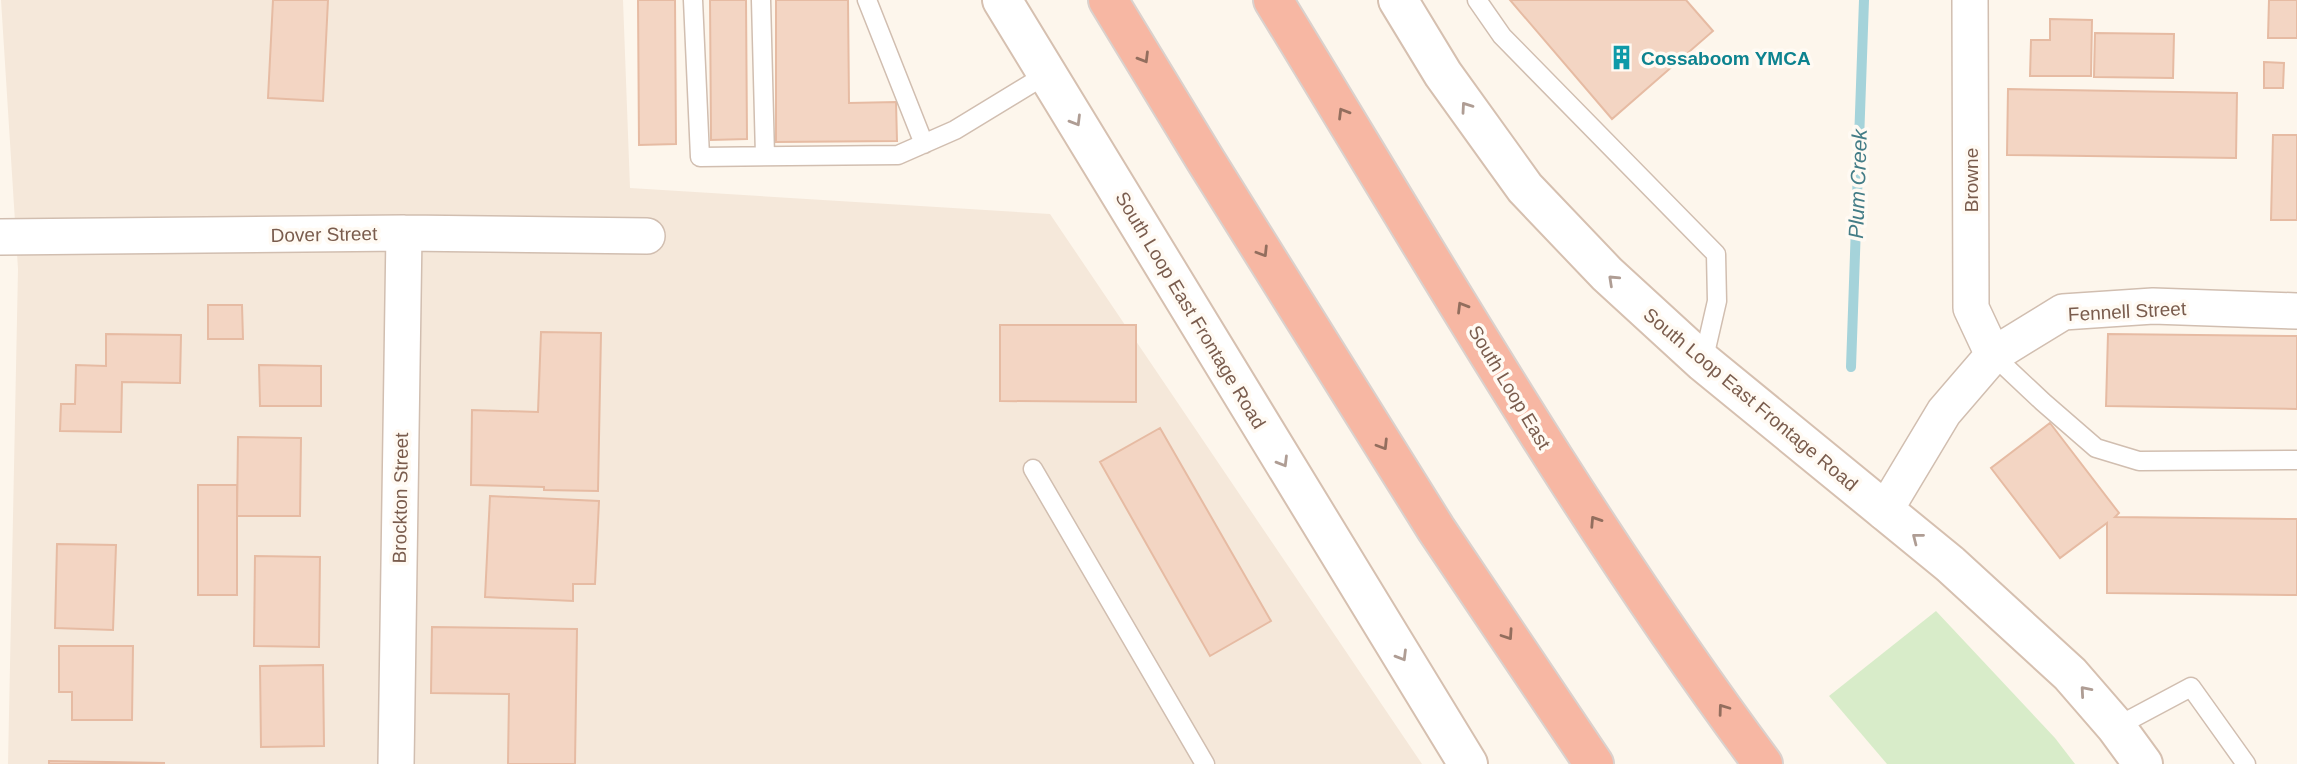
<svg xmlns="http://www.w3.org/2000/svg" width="2297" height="764" font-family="Arial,sans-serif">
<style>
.residential{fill:#f5e8da}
.green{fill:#d8ecc9}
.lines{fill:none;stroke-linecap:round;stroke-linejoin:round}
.stream{stroke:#a5d3da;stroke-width:10}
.building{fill:#f3d5c3;stroke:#e6bba3;stroke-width:2}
.service-casing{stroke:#d1beb0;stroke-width:21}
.minor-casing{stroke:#d1beb0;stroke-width:38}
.secondary-casing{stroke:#d6c0b0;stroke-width:42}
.motorway-casing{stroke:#dad1cd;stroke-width:42}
.service{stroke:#fff;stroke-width:18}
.minor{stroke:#fff;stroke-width:35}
.secondary{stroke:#fff;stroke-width:38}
.motorway{stroke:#f7b7a3;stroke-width:38}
.oneway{stroke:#936e5e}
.oneway2{stroke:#af9d94}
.labels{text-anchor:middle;stroke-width:7;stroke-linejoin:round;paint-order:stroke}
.culture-label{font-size:19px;font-weight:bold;fill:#0d838f;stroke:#fffaf3;text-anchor:start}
.street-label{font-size:19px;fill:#7a5c4d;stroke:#fffaf3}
.water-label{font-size:21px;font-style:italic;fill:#437c86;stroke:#fffaf3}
</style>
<rect width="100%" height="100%" fill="#fdf6ec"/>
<path class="residential" d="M 1,0 L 623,0 L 630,188 L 1050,214 L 1422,764 L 8,764 L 18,269 Z"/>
<path class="green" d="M 1936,611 L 2055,738 L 2075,764 L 1887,764 L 1829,696 Z"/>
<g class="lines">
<path class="stream" d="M 1851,367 L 1864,0"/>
</g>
<path class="building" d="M 273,0 L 328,0 L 323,101 L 268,98 Z
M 638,0 L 675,0 L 676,144 L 639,145 Z
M 710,0 L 746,0 L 747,139 L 711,140 Z
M 776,0 L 848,0 L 849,103 L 896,102 L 897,141 L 776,142 Z
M 1510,0 L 1686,0 L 1713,31 L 1612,119 Z
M 2269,0 L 2297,0 L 2297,38 L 2268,38 Z
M 2050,19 L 2092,20 L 2091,76 L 2030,76 L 2031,40 L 2050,40 Z
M 2095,33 L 2174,34 L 2173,78 L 2094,77 Z
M 2264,62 L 2284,63 L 2283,88 L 2264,88 Z
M 2008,89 L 2237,93 L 2236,158 L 2007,155 Z
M 2273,135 L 2297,135 L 2297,220 L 2271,220 Z
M 208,305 L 242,305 L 243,339 L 208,339 Z
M 1000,325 L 1136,325 L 1136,402 L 1000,401 Z
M 541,332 L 601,333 L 598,491 L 544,490 L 544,487 L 471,485 L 472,410 L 538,412 Z
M 106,334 L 181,335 L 180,383 L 122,382 L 121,432 L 60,431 L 61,404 L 75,404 L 76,365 L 106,366 Z
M 2108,334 L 2297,336 L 2297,409 L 2106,406 Z
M 259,365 L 321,366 L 321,406 L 260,406 Z
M 2050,423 L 2119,513 L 2115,517 L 2297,519 L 2297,595 L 2107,593 L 2107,523 L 2060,558 L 1991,468 Z
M 1160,428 L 1271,621 L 1210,656 L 1100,462 Z
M 238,437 L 301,438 L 300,516 L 237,516 Z
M 198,485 L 237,485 L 237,595 L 198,595 Z
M 490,496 L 599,501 L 595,584 L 573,584 L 573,601 L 485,597 Z
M 57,544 L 116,545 L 113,630 L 55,628 Z
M 255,556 L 320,557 L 319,647 L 254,646 Z
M 432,627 L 577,629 L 575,764 L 508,764 L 509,694 L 431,693 Z
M 59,646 L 133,646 L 132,720 L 72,720 L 72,692 L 59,692 Z
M 323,665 L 324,746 L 261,747 L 260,666 Z
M 49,761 L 165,763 L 49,764 Z"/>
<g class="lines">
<defs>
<path id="service" d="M 693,0 L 700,157 L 898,155 L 955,130 L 1047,74
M 761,0 L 765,156
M 867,0 L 924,144
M 1477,0 L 1502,36 L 1716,254 L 1717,301 L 1703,362
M 1993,355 L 2043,402 L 2096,448 L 2139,461 L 2297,460
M 1033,469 L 1205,764
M 2116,727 L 2191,687 L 2246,764"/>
<path id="minor" d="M 1970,0 L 1971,308 L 1993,355
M 0,237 L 404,233 L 647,236
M 1884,512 L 1944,412 L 1993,355 L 2063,312 L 2153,306 L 2297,311
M 396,764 L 404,233"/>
<path id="secondary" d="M 1002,0 L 1468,764
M 1398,0 L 1443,74 L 1525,188 L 1607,274 L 1703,362 L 1950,564 L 2070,674 L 2116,727 L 2143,764"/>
<path id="motorway" d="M 1108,0 L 1206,161 L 1436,529 L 1594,764
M 1273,0 C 1431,258 1582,521 1763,764"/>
</defs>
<use href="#service" class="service-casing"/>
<use href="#minor" class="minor-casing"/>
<use href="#secondary" class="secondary-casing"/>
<use href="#motorway" class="motorway-casing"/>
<use href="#service" class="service"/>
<use href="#minor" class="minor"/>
<use href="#secondary" class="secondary"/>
<use href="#motorway" class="motorway"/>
</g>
<defs><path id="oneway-chevron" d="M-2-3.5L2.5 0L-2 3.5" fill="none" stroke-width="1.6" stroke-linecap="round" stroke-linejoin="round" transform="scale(1.75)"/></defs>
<g class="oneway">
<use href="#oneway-chevron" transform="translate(1144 58) rotate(59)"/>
<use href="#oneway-chevron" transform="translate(1343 113) rotate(-121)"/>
<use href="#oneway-chevron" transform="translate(1263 252) rotate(58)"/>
<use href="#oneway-chevron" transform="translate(1462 307) rotate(-121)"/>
<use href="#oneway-chevron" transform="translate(1383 445) rotate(58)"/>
<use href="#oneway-chevron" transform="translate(1595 521) rotate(-123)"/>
<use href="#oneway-chevron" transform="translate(1508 635) rotate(56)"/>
<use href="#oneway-chevron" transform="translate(1723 709) rotate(-126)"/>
</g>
<g class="oneway2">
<use href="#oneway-chevron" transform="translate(1466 107) rotate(-125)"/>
<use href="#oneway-chevron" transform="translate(1076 121) rotate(59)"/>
<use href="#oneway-chevron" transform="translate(1613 280) rotate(-137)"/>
<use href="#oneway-chevron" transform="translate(1283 462) rotate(59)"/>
<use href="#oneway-chevron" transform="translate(1917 538) rotate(-142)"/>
<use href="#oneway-chevron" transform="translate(1402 656) rotate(59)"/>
<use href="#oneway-chevron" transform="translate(2085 691) rotate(-131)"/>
</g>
<defs>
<symbol id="building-bare" viewBox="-9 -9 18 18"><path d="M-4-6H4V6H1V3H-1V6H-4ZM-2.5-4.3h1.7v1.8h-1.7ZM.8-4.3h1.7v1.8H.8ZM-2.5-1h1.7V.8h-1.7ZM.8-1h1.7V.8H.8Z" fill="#0f9aa8" stroke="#fffaf3" stroke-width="2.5" paint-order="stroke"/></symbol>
</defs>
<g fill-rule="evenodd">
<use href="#building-bare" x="1604" y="40" width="35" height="35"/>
</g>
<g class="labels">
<g class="culture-label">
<text x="1641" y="65">Cossaboom YMCA</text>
</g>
<g class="street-label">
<text transform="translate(1971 180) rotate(-90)" y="7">Browne</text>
<text transform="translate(324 234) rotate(-1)" y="7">Dover Street</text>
<text transform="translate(1191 310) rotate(59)" y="7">South Loop East Frontage Road</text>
<text transform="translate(2127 311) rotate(-3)" y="7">Fennell Street</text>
<text transform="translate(1510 387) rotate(59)" y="7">South Loop East</text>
<text transform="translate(1751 399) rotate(40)" y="7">South Loop East Frontage Road</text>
<text transform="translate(400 498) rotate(-89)" y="7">Brockton Street</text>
</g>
<g class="water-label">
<text transform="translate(1858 184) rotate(-88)" y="7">Plum Creek</text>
</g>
</g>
</svg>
